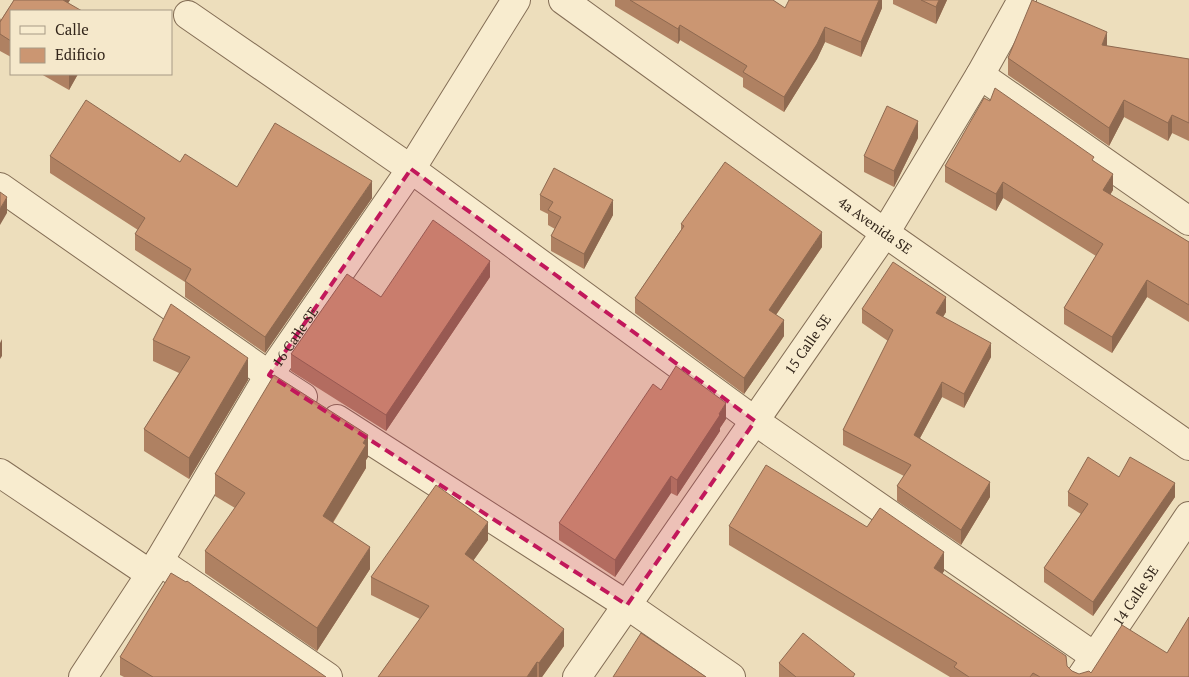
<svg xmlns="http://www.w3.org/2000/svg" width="1189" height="677" font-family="'PT Serif',serif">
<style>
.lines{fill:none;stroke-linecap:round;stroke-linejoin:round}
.minor-casing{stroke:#846e56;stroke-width:30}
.minor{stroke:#f8eccf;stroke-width:28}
.wall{fill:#af8162}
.shaded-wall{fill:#8e6950}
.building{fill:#cb9672;stroke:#8e6950}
.marked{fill:#c2185b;fill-opacity:0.2;stroke:#c2185b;stroke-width:4;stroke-dasharray:10 6;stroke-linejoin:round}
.labels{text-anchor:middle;stroke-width:4;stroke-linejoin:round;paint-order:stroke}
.street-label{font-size:14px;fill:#33261b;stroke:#f5e8cb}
</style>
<rect width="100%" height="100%" fill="#eddebc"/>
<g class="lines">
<defs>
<g id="minor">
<path id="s1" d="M 563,0 L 885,233 L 1189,446"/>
<path d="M 188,15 L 411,169 L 755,421 L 1094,656"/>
<path d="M 980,75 L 1189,221"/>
<path d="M 0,187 L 269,375 L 303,397"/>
<path d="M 337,419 L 627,605 L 731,677"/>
<path d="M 0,473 L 150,574"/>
<path d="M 159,561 L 328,677"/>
<path id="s2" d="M 83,677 L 159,561 L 269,375 L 411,169 L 516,0"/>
<path id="s3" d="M 577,677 L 885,233 L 980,75 L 1022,0"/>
<path id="s4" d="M 1081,677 L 1189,516"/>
</g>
</defs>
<use href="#minor" class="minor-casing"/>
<use href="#minor" class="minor"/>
</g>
<path class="wall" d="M 14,0 L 70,0 L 68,3 L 11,11 L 11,57 L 0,51 L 0,18 L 1,20 Z
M 615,0 L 773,0 L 785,8 L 882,0 L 882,8 L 861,57 L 825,42 L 817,59 L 784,112 L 743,87 L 743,78 L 680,40 L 678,44 L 615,6 Z
M 893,0 L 947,0 L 936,24 L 893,4 Z
M 1107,46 L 1189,59 L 1189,141 L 1172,133 L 1168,141 L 1124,117 L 1109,146 L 1008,75 L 1008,58 Z
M 41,74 L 78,74 L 69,90 Z
M 990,101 L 1094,161 L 1113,190 L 1110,195 L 1189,242 L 1189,322 L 1147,297 L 1112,353 L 1064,324 L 1064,308 L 1096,256 L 1003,198 L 996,211 L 945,182 L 945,166 Z
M 918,138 L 894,187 L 864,172 L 864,156 Z
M 50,156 L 180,162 L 237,187 L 372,198 L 265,353 L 185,297 L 185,282 L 135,250 L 135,234 L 138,230 L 50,173 Z
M 540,195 L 613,215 L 584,269 L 551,251 L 551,236 L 555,229 L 548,225 L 548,214 L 540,210 Z
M 681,224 L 822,247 L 776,315 L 784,336 L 744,394 L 635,313 L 635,298 L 681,230 Z
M 490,277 L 386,431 L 291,371 L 291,354 L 381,297 Z
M 862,309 L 946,312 L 943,317 L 991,357 L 964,408 L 942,397 L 920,438 L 990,497 L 961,545 L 897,501 L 897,486 L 904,476 L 843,445 L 843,430 L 888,341 L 862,323 Z
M 153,340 L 248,380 L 189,479 L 144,451 L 144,429 L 179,373 L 153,361 Z
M 661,390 L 726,419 L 720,428 L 720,431 L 677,496 L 671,493 L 615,577 L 559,540 L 559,523 Z
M 368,457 L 366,460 L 366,468 L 333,523 L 370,569 L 317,651 L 205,573 L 205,551 L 235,508 L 215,496 L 215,474 Z
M 1119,477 L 1175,497 L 1093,616 L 1044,582 L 1044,568 L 1081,514 L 1068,506 L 1068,492 Z
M 729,526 L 867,527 L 944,571 L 942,574 L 1067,666 L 1072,671 L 1079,674 L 1091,673 L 1167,653 L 1189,677 L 950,677 L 729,545 Z
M 488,540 L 473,561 L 564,646 L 542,677 L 378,677 L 420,619 L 371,595 L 371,577 Z
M 120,657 L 326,677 L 124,677 L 120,675 Z
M 779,663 L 855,677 L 779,677 Z"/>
<path class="shaded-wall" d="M 61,0 L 70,0 L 63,11 Z
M 879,0 L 882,0 L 882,8 L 861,57 L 861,42 Z
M 939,0 L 947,0 L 936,24 L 936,7 Z
M 680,25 L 680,40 L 678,44 L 678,29 Z
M 825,27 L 825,42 L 817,59 L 784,112 L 784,97 Z
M 1107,32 L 1107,50 L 1102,45 Z
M 69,74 L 78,74 L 69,90 Z
M 1124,100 L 1124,117 L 1109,146 L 1109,128 Z
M 1172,115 L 1172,133 L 1168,141 L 1168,123 Z
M 918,121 L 918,138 L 894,187 L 894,171 Z
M 1113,174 L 1113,190 L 1103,206 L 1103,190 Z
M 372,181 L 372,198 L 265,353 L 265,337 Z
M 1003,182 L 1003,198 L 996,211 L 996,194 Z
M 7,197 L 7,213 L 0,225 L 0,209 Z
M 613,200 L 613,215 L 584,269 L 584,254 Z
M 822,232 L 822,247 L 769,325 L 769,310 Z
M 490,261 L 490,277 L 386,431 L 386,415 Z
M 1147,280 L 1147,297 L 1112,353 L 1112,337 Z
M 946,297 L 946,312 L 936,328 L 936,313 Z
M 784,320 L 784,336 L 744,394 L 744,378 Z
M 2,339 L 2,356 L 0,359 L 0,343 Z
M 991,343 L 991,357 L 964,408 L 964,394 Z
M 248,358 L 248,380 L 189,479 L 189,458 Z
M 942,382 L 942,397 L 914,449 L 914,435 Z
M 726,403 L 726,419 L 720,428 L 720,431 L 677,496 L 677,480 Z
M 368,435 L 368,457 L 366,460 L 366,468 L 323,538 L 323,516 L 363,443 Z
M 671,476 L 671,493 L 615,577 L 615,560 Z
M 990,482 L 990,497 L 961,545 L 961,530 Z
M 1175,483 L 1175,497 L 1093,616 L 1093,602 Z
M 488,522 L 488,540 L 465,572 L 465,554 Z
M 370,547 L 370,569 L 317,651 L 317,628 Z
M 944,552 L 944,571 L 934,587 L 934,568 Z
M 564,629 L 564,646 L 542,677 L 539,677 L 539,663 Z
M 537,662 L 537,677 L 527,677 Z"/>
<path class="building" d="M 14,0 L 63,0 L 82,11 L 11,11 L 11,41 L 0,34 L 0,22 Z
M 630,0 L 773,0 L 785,8 L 789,0 L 879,0 L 861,42 L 825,27 L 817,44 L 784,97 L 743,72 L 747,66 L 680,25 L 678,29 Z
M 921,0 L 939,0 L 936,7 Z
M 1032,0 L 1107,32 L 1102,45 L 1189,59 L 1189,123 L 1172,115 L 1168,123 L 1124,100 L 1109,128 L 1008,58 Z
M 995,88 L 1094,157 L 1092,160 L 1113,174 L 1103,190 L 1189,242 L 1189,305 L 1147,280 L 1112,337 L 1064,308 L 1103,244 L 1003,182 L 996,194 L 945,166 L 984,98 L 990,101 Z
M 86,100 L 180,162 L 185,154 L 237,187 L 275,123 L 372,181 L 265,337 L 185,281 L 191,269 L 135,234 L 145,218 L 50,156 Z
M 887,106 L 918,121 L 894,171 L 864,156 Z
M 725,162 L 822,232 L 769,310 L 784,320 L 744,378 L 635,298 L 684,226 L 681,224 Z
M 554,168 L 613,200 L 584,254 L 551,236 L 561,217 L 548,210 L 553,202 L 540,195 Z
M 0,192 L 7,197 L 0,209 Z
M 433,220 L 490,261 L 386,415 L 291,354 L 347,274 L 381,297 Z
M 893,262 L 946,297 L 936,313 L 991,343 L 964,394 L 942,382 L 914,435 L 990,482 L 961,530 L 897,486 L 911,465 L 843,430 L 893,330 L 862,309 Z
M 171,304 L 248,358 L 189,458 L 144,429 L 190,357 L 153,340 Z
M 676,366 L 726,403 L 719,414 L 720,415 L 677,480 L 671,476 L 615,560 L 559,523 L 653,384 L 661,390 Z
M 274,375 L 368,435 L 363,443 L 366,445 L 323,516 L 370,547 L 317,628 L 205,551 L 245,493 L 215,474 Z
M 1088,457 L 1119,477 L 1130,457 L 1175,483 L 1093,602 L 1044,568 L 1088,504 L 1068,492 Z
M 766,465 L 867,527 L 880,508 L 944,552 L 934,568 L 1066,656 L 1067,666 L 1072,671 L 1079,674 L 1089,671 L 1091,673 L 1122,625 L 1167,653 L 1189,617 L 1189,677 L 1040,677 L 1033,673 L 1030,677 L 969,677 L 954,667 L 957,663 L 729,526 Z
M 436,485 L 488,522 L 465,554 L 564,629 L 539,663 L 537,662 L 527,677 L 378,677 L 429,606 L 371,577 Z
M 171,573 L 186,582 L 187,581 L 326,677 L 153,677 L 120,657 Z
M 641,633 L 706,677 L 613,677 Z
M 803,633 L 855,674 L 853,677 L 796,677 L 779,663 Z"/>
<path class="marked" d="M 411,169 L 755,421 L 627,605 L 269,375 Z"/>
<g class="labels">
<g class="street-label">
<text dy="5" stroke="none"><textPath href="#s1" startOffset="385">4a Avenida SE</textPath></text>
<text dy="5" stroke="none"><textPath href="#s2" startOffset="401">16 Calle SE</textPath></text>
<text dy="5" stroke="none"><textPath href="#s3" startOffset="405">15 Calle SE</textPath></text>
<text dy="5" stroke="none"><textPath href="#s4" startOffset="98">14 Calle SE</textPath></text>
</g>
</g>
<rect x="10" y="10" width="162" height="65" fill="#f5e8cb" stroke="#a79a85"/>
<rect x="20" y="26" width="25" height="8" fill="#f8eccf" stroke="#a79a85"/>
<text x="55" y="35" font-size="15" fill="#33261b">Calle</text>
<rect x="20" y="48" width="25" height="15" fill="#cb9672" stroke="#a79a85"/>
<text x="55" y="60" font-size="15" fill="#33261b">Edificio</text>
</svg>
